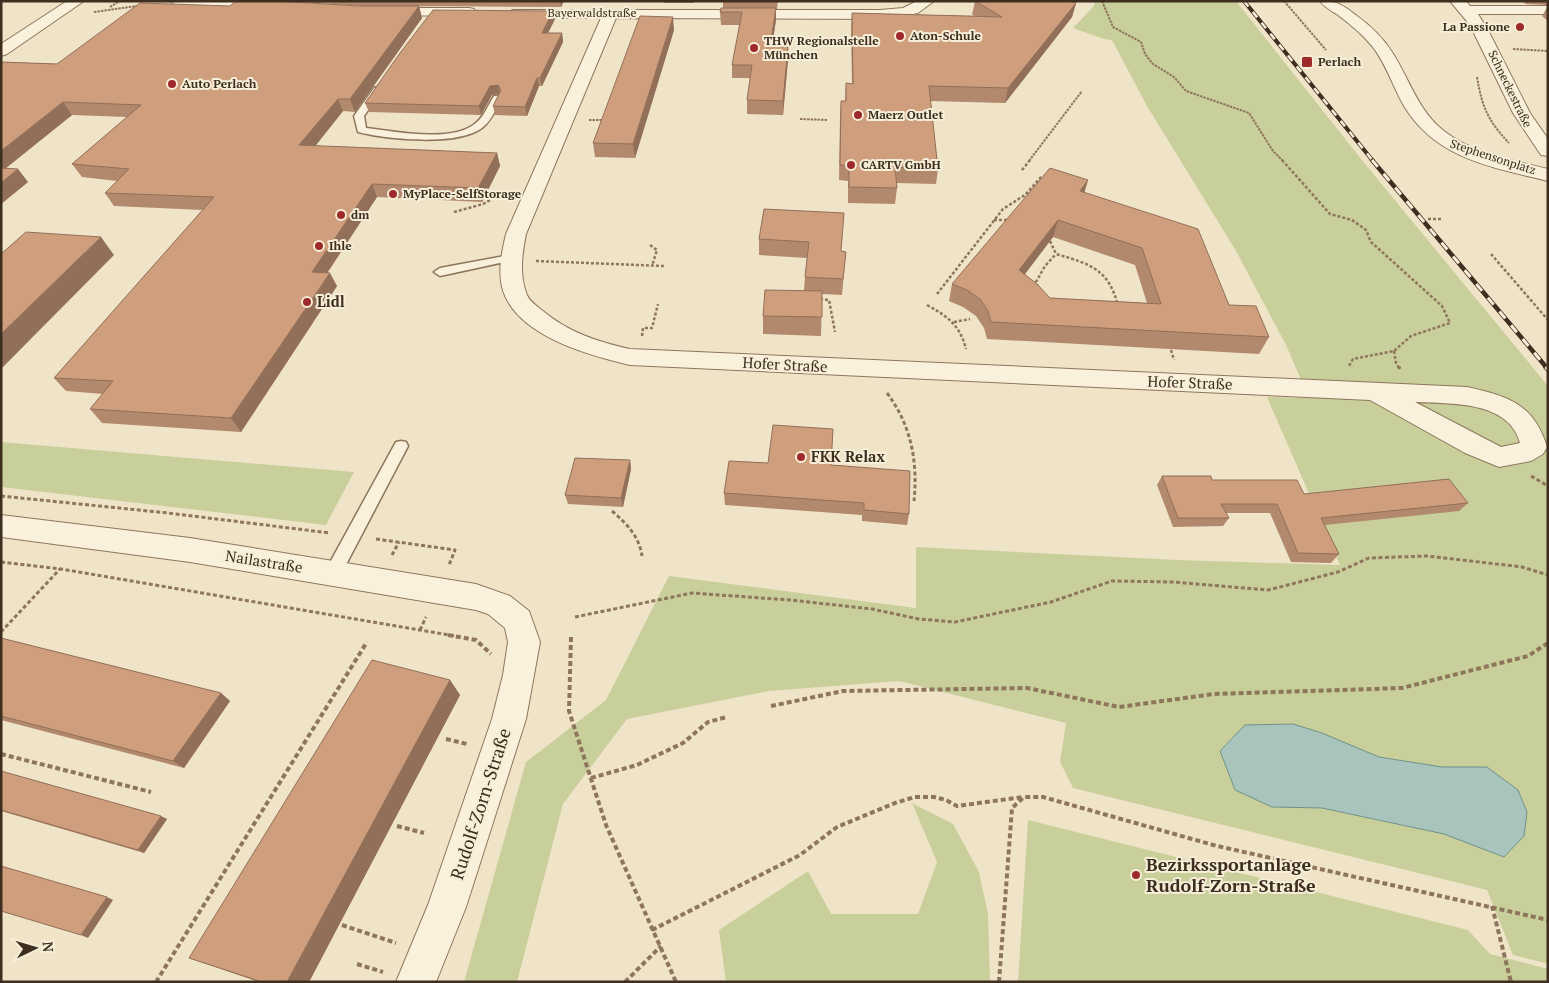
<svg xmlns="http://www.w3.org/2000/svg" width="1549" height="983" font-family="'PT Serif',serif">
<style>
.green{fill:#c9cf9b}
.water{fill:#a9c4bc;stroke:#6f938a}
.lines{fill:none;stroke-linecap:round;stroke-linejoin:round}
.service-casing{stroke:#8d765c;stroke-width:3}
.minor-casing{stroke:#8d765c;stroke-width:2}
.path-far3{stroke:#8d765c;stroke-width:2;stroke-dasharray:2.5 1;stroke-linecap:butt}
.path-far2{stroke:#8d765c;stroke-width:2.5;stroke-dasharray:3 2;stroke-linecap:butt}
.path-far1{stroke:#8d765c;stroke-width:3;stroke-dasharray:4 2.5;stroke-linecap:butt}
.path{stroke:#8d765c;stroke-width:4;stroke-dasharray:5 3;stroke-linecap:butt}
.service{fill:#faf1dc;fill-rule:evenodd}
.minor{fill:#faf1dc;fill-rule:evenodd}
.rail-far2-casing{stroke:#3d2e20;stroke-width:4}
.rail-far1-casing{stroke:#3d2e20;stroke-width:4.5}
.rail-casing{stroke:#3d2e20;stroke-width:5.5}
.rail-far2{stroke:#f7eed8;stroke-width:2.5;stroke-dasharray:7;stroke-linecap:butt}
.rail-far1{stroke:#f7eed8;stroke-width:3;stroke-dasharray:9;stroke-linecap:butt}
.rail{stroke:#f7eed8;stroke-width:4;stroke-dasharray:11;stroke-linecap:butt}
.wall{fill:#b2896c;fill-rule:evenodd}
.shaded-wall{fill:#916f58}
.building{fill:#cf9f7d;stroke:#916f58;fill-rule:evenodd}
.poi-dot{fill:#9e2a2b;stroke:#f7eed8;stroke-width:2}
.labels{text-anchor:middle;stroke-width:4;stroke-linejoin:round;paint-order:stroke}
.far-street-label{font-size:12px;fill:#3d2e20;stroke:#f7eed8}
.far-poi-label{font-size:12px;font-weight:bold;fill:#3d2e20;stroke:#f7eed8;text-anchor:start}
.poi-label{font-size:15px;font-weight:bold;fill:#3d2e20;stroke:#f7eed8;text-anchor:start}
.street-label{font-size:15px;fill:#3d2e20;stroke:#f7eed8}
.near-street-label{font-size:18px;fill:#3d2e20;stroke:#f7eed8}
.near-poi-label{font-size:18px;font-weight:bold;fill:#3d2e20;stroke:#f7eed8;text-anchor:start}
</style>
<rect width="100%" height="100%" fill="#f0e4c8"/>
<path class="green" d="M 1095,1 L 1236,1 L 1361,159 L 1548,386 L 1548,964 L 1513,955 L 1487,890 L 1073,788 L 1060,762 L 1066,723 L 899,681 L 769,691 L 627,719 L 563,804 L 517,982 L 464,982 L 526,762 L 606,700 L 669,576 L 916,608 L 916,547 L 1178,560 L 1340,565 L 1267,397 L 1306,398 L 1299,375 L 1286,345 L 1236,251 L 1147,106 L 1112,40 L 1104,39 L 1073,28 L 1094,6 Z
M 1,442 L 354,472 L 326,525 L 1,487 Z
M 912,803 L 953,824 L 979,872 L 988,914 L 990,982 L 726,982 L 719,930 L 808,871 L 831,914 L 918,914 L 937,862 Z
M 1028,820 L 1468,930 L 1490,954 L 1548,969 L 1548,982 L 1018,982 Z"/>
<path class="water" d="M 1293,724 L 1322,733 L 1379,757 L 1442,767 L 1487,767 L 1518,790 L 1527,812 L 1524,836 L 1504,857 L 1444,834 L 1322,808 L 1272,807 L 1235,790 L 1220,751 L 1245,725 Z"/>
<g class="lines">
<defs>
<path id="service" d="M 377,87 L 382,90 L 364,116 L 366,128 C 394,131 454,144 477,122 C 485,115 488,105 494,96 L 500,96 L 502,98 C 496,108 492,120 483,127 C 459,147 386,139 358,132 L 354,116 L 374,88 Z
M 510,255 L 516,258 L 514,260 L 440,276 L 434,272 L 440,268 Z
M 401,441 L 406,442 L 408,446 L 339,578 L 333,580 L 327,578 L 325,573 L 327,568 L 396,442 Z"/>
<path id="minor" d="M 67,1 L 84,1 L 7,54 L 1,56 L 1,44 Z
M 169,1 C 200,1 245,0 274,4 L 276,7 L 274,10 L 269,11 L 176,5 Z
M 917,1 L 934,1 L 918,13 L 888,19 L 616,18 L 526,234 C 522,254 519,275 527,295 C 530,302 537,306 543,311 C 568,332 598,342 630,349 L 1467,387 C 1508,396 1534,404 1547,447 L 1543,454 L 1531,461 L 1499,467 L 1465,453 L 1370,400 L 630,365 C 588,355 514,335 502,287 C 498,269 502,251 506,234 L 601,18 L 517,17 L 512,16 L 510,13 L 512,10 L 880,10 L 903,8 ZM 1415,402 C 1449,404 1509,400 1520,443 L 1501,447 Z
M 1320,1 C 1338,1 1343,5 1357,16 C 1371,26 1383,38 1392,52 C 1409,78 1418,111 1444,131 C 1473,154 1513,160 1548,169 L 1548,181 C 1492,167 1436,159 1404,106 C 1393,87 1386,63 1372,46 C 1362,34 1350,24 1338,15 C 1332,11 1324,7 1320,1 Z
M 1450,1 L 1466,1 L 1470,6 L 1548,6 L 1548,14 L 1478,14 L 1490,34 L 1530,113 L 1548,139 L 1548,156 L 1541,155 L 1513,113 L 1470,25 Z
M 382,8 L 469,8 L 474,9 L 476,12 L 474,15 L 469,16 L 377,15 L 375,12 L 377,9 Z
M 1,515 L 190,538 L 476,584 L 510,596 L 529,611 L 540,642 L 526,719 L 466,907 L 436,982 L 396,982 L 428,905 L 492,719 L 503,675 L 508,642 L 505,628 L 488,614 L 476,610 L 190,562 L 1,537 Z"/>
</defs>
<use href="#service" class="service-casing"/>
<use href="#minor" class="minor-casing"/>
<path class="path-far3" d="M 1102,1 L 1113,27 L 1141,42 L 1145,54 L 1153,64 L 1174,77 L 1186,91 L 1249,113 L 1273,151 L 1283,161
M 1284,1 L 1326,50
M 110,7 L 120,1
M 94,12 L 137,6
M 1513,49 L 1548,51
M 1477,77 C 1482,107 1488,121 1509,143
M 800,119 L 828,120
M 589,120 L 605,120
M 1029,161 L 1082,91"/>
<path class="path-far2" d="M 1282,160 L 1330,214 L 1352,220 L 1366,230 L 1371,242 L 1442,306 L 1450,323 L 1411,336 L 1394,351 L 1353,359 L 1349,366
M 1022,170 L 1030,160
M 454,212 L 483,204 L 506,191
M 1428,219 L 1443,219
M 994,220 L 1010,220
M 1050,241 L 1056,254 C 1090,264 1109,269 1118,306
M 650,245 L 657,250 L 652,266
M 1491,254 L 1548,320
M 536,261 L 664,266
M 1038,287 L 1036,282 L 1045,266 L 1056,254
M 937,294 L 1003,209 L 1025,195 L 1042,176
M 820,299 L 829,300 L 835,332
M 927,305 C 947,316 960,325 966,349
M 954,322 L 970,319
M 642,336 L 643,328 L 652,328 L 658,304
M 1171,350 L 1174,360
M 1394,351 L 1396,363 L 1399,368"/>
<path class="path-far1" d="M 1399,367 L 1400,369
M 887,393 C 911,425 918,461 914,501
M 1531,476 L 1548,486
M 1,496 L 168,513 L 330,533
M 612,511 C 627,524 639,536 642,556
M 376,539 L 455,550 L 449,565
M 392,555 L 399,542
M 1,562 L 61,569 L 455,636
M 575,617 L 692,593 L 790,600 L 872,609 L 919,619 L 955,622 L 1051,602 L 1112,581 L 1173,582 L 1268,590 L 1338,572 L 1369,558 L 1427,556 L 1522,567 L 1548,575
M 420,630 L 426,617
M 1,632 L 60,569"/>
<path class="path" d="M 448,635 L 476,640 L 491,654
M 571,637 L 569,711 L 606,825 L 676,982
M 771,706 L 843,691 L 1027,688 L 1119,707 L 1214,694 L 1402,688 L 1528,656 L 1548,643
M 446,739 L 467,744
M 1,754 L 151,792
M 591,778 L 637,765 L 683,743 L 708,722 L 727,717
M 397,826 L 424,833
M 1492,906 L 1511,982
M 342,925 L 396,943
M 652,930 L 800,855 L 837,827 L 895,803 L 915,797 L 934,797 L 946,800 L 957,806 L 1023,797
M 357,964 L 383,972
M 156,982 L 367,642
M 625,982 L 661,946
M 999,982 L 1012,808 L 1024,797 L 1043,797 L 1217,846 L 1548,920"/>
<use href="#service" class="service"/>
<use href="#minor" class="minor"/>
<defs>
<path id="rail-far2" d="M 1244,1 L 1373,161"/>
<path id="rail-far1" d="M 1372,160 L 1547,368"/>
<path id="rail" d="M 1546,367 L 1548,369"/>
</defs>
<use href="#rail-far2" class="rail-far2-casing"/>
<use href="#rail-far1" class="rail-far1-casing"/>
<use href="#rail" class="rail-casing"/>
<use href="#rail-far2" class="rail-far2"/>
<use href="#rail-far1" class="rail-far1"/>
<use href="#rail" class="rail"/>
</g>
<path class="wall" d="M 288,1 L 564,1 L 561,7 L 406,6 L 419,6 L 422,18 L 355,112 L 343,111 L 315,146 L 497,153 L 500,166 L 482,202 L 377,197 L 328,272 L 337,286 L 241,432 L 102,423 L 90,409 L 103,394 L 66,391 L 54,378 L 203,210 L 114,206 L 105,193 L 117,181 L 82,177 L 72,164 L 127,117 L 72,115 L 6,168 L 28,182 L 1,204 L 1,62 L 57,64 L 230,6 L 361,6 Z
M 664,1 L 694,1 L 694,3 L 664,3 Z
M 723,1 L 778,1 L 777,9 L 776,9 L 776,20 L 772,46 L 788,60 L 783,115 L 747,114 L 747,100 L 750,78 L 732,78 L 732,65 L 740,25 L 721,25 L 720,12 L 723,8 Z
M 975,1 L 1076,3 L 1072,17 L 1005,103 L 930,101 L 938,169 L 936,184 L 897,183 L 897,188 L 895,204 L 848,203 L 848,181 L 839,180 L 840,116 L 841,101 L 845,101 L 846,83 L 852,84 L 851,28 L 852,13 L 975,16 L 972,15 Z
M 1522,1 L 1548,1 L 1548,5 L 1526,4 Z
M 1548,6 L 1548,21 L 1542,16 Z
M 555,19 L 548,33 L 562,33 L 563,42 L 542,86 L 539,86 L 527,116 L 495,115 L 493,106 L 499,94 L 492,95 L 481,115 L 369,112 L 365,103 Z
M 674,30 L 635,158 L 595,157 L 593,143 Z
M 1088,180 L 1084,193 L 1269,337 L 1259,354 L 987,339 L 984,328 L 976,316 L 963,307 L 949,301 L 952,284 ZM 1053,237 L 1135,265 L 1147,303 L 1050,298 L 1025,274 Z
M 764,209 L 841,251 L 846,252 L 842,295 L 822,294 L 821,336 L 763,334 L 763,316 L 804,291 L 805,277 L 807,258 L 759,255 L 759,239 Z
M 630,460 L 631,469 L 623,507 L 568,504 L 565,495 Z
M 768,463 L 831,465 L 909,514 L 907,525 L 862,521 L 862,515 L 725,505 L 724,493 Z
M 1162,476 L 1212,480 L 1304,494 L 1468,503 L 1459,511 L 1325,525 L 1339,554 L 1331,563 L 1291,562 L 1270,513 L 1226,513 L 1229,518 L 1223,526 L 1173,527 L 1157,485 Z
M 1,638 L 221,693 L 230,701 L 184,768 L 1,720 Z
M 450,680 L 460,695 L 309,982 L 259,982 L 189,958 Z
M 1,771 L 167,819 L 144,853 L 1,811 Z"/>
<path class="shaded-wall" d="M 560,1 L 564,1 L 561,7 Z
M 1076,3 L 1072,17 L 1005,103 L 1008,88 Z
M 419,6 L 422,18 L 355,112 L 350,99 Z
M 776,8 L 776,20 L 770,59 L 770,46 Z
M 553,11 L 555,19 L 544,41 L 542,33 Z
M 673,17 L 674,30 L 635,158 L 633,144 Z
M 562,33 L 563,42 L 542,86 L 540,78 Z
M 788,47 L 788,60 L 783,115 L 783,101 Z
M 537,78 L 539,86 L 527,116 L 525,107 Z
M 498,85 L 500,94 L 492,95 L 481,115 L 479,106 L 490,86 Z
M 338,99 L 343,111 L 305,159 L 299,145 Z
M 63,102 L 72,115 L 1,172 L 1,151 Z
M 497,153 L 500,166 L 482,202 L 478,188 Z
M 18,169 L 28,182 L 1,204 L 1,183 Z
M 1088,180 L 1083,197 L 1080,191 Z
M 372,184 L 377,197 L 319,285 L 312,272 Z
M 1058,220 L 1053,237 L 1015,287 L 1019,270 Z
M 101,237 L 114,255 L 1,369 L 1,334 Z
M 330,273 L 337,286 L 241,432 L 231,418 Z
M 630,460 L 631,469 L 623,507 L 621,498 Z
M 450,680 L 460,695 L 309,982 L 287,982 Z
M 221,693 L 230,701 L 184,768 L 173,761 Z
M 161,816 L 167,819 L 144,853 L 138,850 Z
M 107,897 L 113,900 L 88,938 L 81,935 Z"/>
<path class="building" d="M 236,1 L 276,1 L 359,6 L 419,6 L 350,99 L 338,99 L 299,145 L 497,153 L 478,188 L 372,184 L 312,272 L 330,273 L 231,418 L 90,409 L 113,381 L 54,378 L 214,197 L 105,193 L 129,169 L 72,164 L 141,105 L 63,102 L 1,151 L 1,62 L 57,64 L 140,3 L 230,6 Z
M 975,1 L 1070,1 L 1076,3 L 1008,88 L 929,86 L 938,169 L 895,167 L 897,188 L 849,187 L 849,165 L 840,165 L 841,101 L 846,101 L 846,83 L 853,84 L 852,13 L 1002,17 Z
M 721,8 L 776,8 L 770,46 L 788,47 L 783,101 L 747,100 L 752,65 L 732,65 L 742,12 L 720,12 Z
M 433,10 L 553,11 L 542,33 L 562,33 L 540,78 L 537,78 L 525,107 L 493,106 L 501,90 L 498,85 L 490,86 L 479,106 L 365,103 L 400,53 Z
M 640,16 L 673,17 L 633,144 L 593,143 Z
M 1,168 L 18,169 L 1,183 Z
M 1050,168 L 1088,180 L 1080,191 L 1198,229 L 1229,305 L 1256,306 L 1269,337 L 991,322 L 988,311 L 980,299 L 967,290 L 952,284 ZM 1058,220 L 1142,248 L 1161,304 L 1050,298 L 1037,284 L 1019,270 Z
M 764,209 L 844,213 L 841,251 L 846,252 L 843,279 L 805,277 L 809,242 L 759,239 Z
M 26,232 L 101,237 L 1,334 L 1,254 Z
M 765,290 L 822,291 L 822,317 L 763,316 Z
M 773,425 L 833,429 L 831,465 L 910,471 L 909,514 L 864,510 L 864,503 L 724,493 L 729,461 L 768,463 Z
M 575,458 L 630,460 L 621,498 L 565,495 Z
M 1162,476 L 1211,476 L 1212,480 L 1297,480 L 1304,494 L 1449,479 L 1468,503 L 1321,518 L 1339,554 L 1298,553 L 1277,504 L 1221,504 L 1229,518 L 1178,518 Z
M 1,638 L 221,693 L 173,761 L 1,716 Z
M 372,660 L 450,680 L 287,982 L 262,982 L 189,958 Z
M 1,771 L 161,816 L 138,850 L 1,810 Z
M 1,866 L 107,897 L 81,935 L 1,911 Z"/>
<g class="poi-dot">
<circle cx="1520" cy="27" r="5"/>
<circle cx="900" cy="36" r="5"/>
<circle cx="754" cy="48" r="5"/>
<rect x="1301" y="56" width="12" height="12" rx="2.5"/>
<circle cx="172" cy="84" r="5"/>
<circle cx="858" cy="115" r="5"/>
<circle cx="851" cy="165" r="5"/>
<circle cx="393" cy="194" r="5"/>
<circle cx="341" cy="215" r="5"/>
<circle cx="319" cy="246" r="5"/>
<circle cx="307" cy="302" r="5"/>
<circle cx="801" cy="457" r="5"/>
<circle cx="1136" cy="875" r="5"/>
</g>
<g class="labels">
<g class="far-street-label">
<text x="592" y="17">Bayerwaldstraße</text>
<text transform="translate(1510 89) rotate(64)" y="4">Schneckestraße</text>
<text transform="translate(1493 157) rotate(18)" y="4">Stephensonplatz</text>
</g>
<g class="far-poi-label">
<text x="1510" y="31" text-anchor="end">La Passione</text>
<text x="910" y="40">Aton-Schule</text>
<text x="764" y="45">THW Regionalstelle<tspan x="764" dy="14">München</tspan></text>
<text x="1318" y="66">Perlach</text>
<text x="182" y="88">Auto Perlach</text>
<text x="868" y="119">Maerz Outlet</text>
<text x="861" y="169">CARTV GmbH</text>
<text x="403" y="198">MyPlace-SelfStorage</text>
<text x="351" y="219">dm</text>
<text x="329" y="250">Ihle</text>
</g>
<g class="poi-label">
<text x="317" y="307">Lidl</text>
<text x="811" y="462">FKK Relax</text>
</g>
<g class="street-label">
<text transform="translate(785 365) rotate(3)" y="5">Hofer Straße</text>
<text transform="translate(1190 383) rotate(2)" y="5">Hofer Straße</text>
<text transform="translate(264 562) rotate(9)" y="5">Nailastraße</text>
</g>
<g class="near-street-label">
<text transform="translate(481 804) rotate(-72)" y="6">Rudolf-Zorn-Straße</text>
</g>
<g class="near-poi-label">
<text x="1146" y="871">Bezirkssportanlage<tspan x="1146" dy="21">Rudolf-Zorn-Straße</tspan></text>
</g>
</g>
<rect width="1549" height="983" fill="none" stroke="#3d2e20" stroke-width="5"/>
<g transform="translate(35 948) rotate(85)" stroke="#f7eed8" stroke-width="4" paint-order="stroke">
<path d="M0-4L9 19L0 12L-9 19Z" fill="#3d2e20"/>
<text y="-8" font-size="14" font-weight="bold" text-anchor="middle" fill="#3d2e20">N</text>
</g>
</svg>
